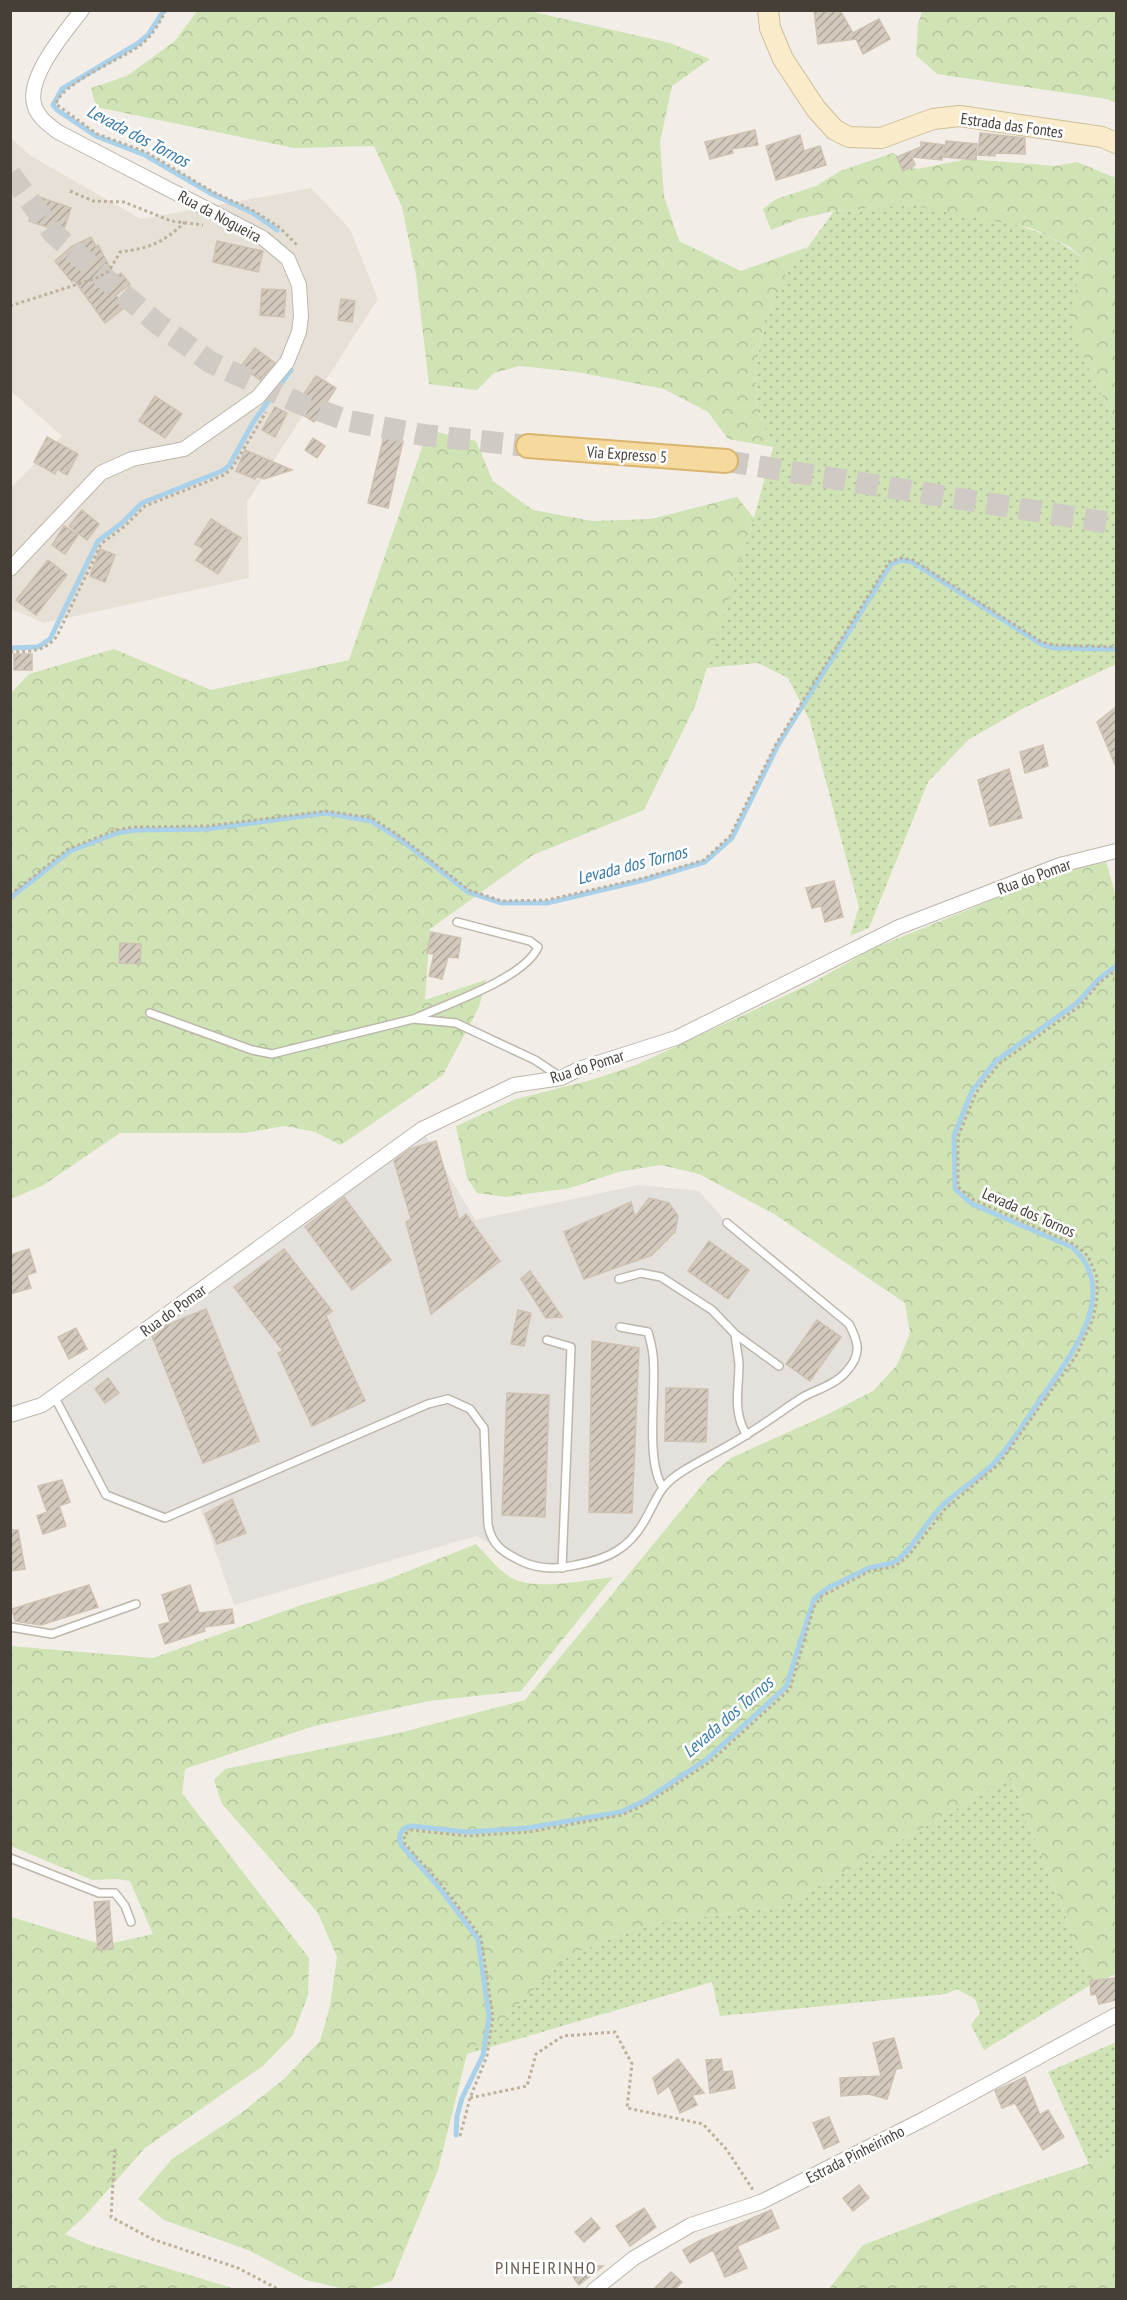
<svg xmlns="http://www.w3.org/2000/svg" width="1127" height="2300" font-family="'PT Sans Narrow',sans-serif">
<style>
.residential{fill:#e6e0d6}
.industrial{fill:#e4e0dc}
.grass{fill:url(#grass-dots)}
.forest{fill:url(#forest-crowns)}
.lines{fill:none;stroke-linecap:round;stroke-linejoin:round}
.stream{stroke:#a9d1ea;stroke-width:5}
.building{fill:url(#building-hatch);stroke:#cdc1b2;stroke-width:1.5}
.primary-tunnel{stroke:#cfcbc4;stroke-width:22;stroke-dasharray:22 11;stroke-linecap:butt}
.lane-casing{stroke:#bdb6ab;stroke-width:10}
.street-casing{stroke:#bdb6ab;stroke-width:16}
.secondary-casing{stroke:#cebf9b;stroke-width:22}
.primary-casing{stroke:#d9b56f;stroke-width:26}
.path{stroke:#bdb19d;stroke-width:3;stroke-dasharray:3 3;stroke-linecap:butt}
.lane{stroke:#fff;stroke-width:7}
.street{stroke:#fff;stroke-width:14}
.secondary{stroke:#faecca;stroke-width:20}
.primary{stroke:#f5d99d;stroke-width:22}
.labels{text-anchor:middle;stroke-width:5;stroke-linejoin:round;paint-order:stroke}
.street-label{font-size:16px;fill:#453f37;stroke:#fff}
.water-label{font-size:18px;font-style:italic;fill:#3a7ca7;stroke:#fff}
.neighbourhood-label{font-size:18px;letter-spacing:1.5px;fill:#665c4f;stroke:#fff}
</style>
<defs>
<pattern id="grass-dots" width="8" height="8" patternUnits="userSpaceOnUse" patternTransform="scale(1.5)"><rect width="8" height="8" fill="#cfe3b4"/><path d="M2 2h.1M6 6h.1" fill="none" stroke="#b3c49b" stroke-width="1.8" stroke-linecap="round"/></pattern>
<pattern id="forest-crowns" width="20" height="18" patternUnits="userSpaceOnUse" patternTransform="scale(1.5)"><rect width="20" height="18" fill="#cfe3b4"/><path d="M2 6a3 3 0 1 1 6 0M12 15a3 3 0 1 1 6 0" fill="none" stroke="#b3c49b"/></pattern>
<pattern id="building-hatch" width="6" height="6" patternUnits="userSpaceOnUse" patternTransform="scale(1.5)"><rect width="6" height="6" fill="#d3cabe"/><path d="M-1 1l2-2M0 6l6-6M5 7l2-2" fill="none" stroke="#ada59b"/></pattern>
</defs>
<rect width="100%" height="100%" fill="#f2eee7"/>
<path class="residential" d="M 11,138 L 31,156 L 141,219 L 311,188 L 350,229 L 378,299 L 247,502 L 249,578 L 44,623 L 11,609 L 11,488 L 62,436 L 11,391 Z"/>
<path class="industrial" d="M 422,1129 L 475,1220 L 638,1185 L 699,1191 L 727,1223 L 849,1324 L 859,1342 L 845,1374 L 662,1486 L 635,1537 L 600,1561 L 562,1568 L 515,1559 L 477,1536 L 234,1605 L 199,1504 L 165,1518 L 106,1495 L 54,1396 Z"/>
<path class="grass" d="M 910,205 C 968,215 1036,219 1082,258 L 1079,278 L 1082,354 L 1116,424 L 1116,664 L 1022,709 L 968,740 L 928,782 L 869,928 L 850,936 L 859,907 L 810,721 L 788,678 L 758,663 L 706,668 L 754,518 L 773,447 L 758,412 L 755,373 L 764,322 L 788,270 L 808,247 L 834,211 Z
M 1011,1778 L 1092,1984 L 984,2050 L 971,2025 L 980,2013 L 975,1999 L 957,1989 L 946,1994 L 720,2016 L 712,1982 L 467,2054 L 570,1955 L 649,1924 L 784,1906 Z
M 1116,2042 L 1116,2151 L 1089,2164 L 1048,2072 Z"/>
<path class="forest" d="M 198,10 L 529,11 L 670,43 L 710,59 L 672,86 L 660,142 L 664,196 L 679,241 L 741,271 L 808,247 L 788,270 L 764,322 L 755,373 L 758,412 L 773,447 L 728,439 L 708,412 L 664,389 L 577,372 L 519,366 L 494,373 L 477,390 L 429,384 L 416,275 L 402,207 L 374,146 L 294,148 L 96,107 L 91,88 L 127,76 L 175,41 Z
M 922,11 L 1116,11 L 1116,103 L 1107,99 L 937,74 L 916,55 L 918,24 Z
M 893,153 L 917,169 L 968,159 L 1055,166 L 1077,162 L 1116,178 L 1116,424 L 1082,354 L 1071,316 L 1082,258 L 1070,247 L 1031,228 L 910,205 L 834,211 L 799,219 L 771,230 L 763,209 L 776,199 L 816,186 L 840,171 Z
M 428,430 L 476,441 L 493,481 L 533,510 L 592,521 L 651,519 L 737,497 L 754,518 L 695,706 L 644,810 L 533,855 L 430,929 L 425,1000 L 486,980 L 479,1007 L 443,1075 L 341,1145 L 315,1132 L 285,1126 L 244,1133 L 120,1133 L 42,1186 L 11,1199 L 10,694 L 29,674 L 114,649 L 211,690 L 349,660 Z
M 1106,861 L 1116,897 L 1116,1974 L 1092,1984 L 1011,1778 L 784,1906 L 649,1924 L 570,1955 L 467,2054 L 438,2170 L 392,2281 L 368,2289 L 349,2290 L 306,2280 L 248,2250 L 164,2220 L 138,2199 L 172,2159 L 240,2114 L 284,2079 L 320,2041 L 330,2006 L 337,1957 L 318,1913 L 222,1804 L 214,1780 L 225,1769 L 399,1733 L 525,1700 L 707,1479 L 731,1458 L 824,1416 L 873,1391 L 897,1365 L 910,1333 L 905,1303 L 774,1214 L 699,1174 L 661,1165 L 618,1172 L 570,1188 L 505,1197 L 477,1193 L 467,1178 L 456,1126 L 516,1099 L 591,1080 L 636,1065 L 810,984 L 872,949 L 1058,873 Z
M 476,1544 C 489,1557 501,1575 519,1581 C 541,1589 589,1580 613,1577 L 521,1691 L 429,1701 L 314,1726 L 185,1769 L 182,1793 L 309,1958 L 308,1995 L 293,2035 L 263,2066 L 145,2148 L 83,2218 L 65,2234 L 87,2244 L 232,2288 L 11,2289 L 11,1917 L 104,1945 L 153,1934 L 130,1881 L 117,1879 L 92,1880 L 11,1846 L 10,1646 L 153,1658 L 301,1605 L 386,1580 Z
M 1116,2151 L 1116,2289 L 829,2289 L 863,2245 L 991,2196 L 1089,2164 Z"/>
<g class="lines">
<path class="stream" d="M 164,10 L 148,35 L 137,44 L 62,89 L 53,105 L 57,110 L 96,136 L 145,155 L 212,194 L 253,213 L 277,230
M 10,648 L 38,647 L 50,639 L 98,541 L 122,523 L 142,503 L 222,471 L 229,466 L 254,421 L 291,370
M 10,898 L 70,851 L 117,833 L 135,830 L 207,829 L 326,813 L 371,821 L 400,839 L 468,892 L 501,903 L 547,903 L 644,880 L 705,862 L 732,838 L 778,745 L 891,564 L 902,560 L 912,562 L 1041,644 L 1054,648 L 1116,649
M 456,2135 L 457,2116 L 462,2098 L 483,2055 L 489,2017 L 478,1939 L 438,1886 L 402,1846 C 397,1837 400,1828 411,1826 L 467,1832 L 528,1828 L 621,1812 L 644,1801 L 707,1759 L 786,1687 L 814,1599 L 828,1588 L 869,1568 L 892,1563 L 899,1559 C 916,1544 926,1522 942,1506 C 958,1490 979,1479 995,1462 C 1012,1444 1026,1420 1040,1400 C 1069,1358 1123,1292 1072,1247 L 972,1204 L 955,1189 L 954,1136 L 972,1091 L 996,1061 L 1077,1003 L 1098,980 L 1116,966"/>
</g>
<path class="building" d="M 814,10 L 840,10 L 853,33 L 879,19 L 890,39 L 863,54 L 856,39 L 818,44 Z
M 755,130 L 758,145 L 732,149 L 733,153 L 710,159 L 705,142 Z
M 980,133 L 1025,138 L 1025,154 L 995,153 L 995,156 L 978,155 Z
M 800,135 L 804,151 L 820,146 L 826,165 L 776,180 L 766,146 Z
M 946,141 L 977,144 L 976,160 L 944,157 Z
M 921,142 L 944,145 L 942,160 L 912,157 L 915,165 L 903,171 L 897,157 L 921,147 Z
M 37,196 L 71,208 L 63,232 L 29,221 Z
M 91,237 L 96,247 L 98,245 L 115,277 L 121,273 L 130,284 L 116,295 L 125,307 L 105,323 L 74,280 L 72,282 L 55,261 L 71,247 Z
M 217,241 L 263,251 L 258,272 L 213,262 Z
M 262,289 L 286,290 L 284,317 L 260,315 Z
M 341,299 L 355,301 L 352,322 L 338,320 Z
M 255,348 L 275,363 L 260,380 L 241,366 Z
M 316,376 L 336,388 L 314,422 L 294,409 Z
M 155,396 L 182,414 L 165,438 L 139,421 Z
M 275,407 L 287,413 L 275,437 L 262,430 Z
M 384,436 L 403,441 L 388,508 L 368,503 Z
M 47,437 L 78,454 L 67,475 L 57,469 L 55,474 L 34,462 Z
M 313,438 L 325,446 L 317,458 L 305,450 Z
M 245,450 L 292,470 L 264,479 L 257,476 L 255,479 L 236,471 Z
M 82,510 L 99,524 L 87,540 L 69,526 Z
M 211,519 L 241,538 L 218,574 L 196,560 L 204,549 L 195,544 Z
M 64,526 L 78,535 L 65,554 L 52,545 Z
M 100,549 L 115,555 L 105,582 L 90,576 Z
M 48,560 L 67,575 L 36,615 L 16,600 Z
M 14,654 L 32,654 L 32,670 L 14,670 Z
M 1116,707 L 1116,767 L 1097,722 Z
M 1043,745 L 1048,766 L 1025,773 L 1020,752 Z
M 1009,769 L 1022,818 L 990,826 L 978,780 Z
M 834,881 L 843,917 L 825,922 L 821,906 L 812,908 L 806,888 Z
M 431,932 L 461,938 L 458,958 L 448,957 L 442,979 L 429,976 L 434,954 L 427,953 Z
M 120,943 L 141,944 L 140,964 L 119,963 Z
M 436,1141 L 459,1220 L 466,1214 L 500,1261 L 431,1314 L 406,1222 L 411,1219 L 394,1161 L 410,1149 Z
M 344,1197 L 391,1260 L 352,1290 L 305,1227 Z
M 649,1198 L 669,1203 L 678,1216 L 675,1232 L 652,1255 L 584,1279 L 564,1232 L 631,1202 L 635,1217 Z
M 709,1241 L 749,1270 L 728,1299 L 688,1271 Z
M 29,1249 L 36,1272 L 27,1275 L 31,1288 L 10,1294 L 10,1255 Z
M 284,1249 L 332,1311 L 326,1316 L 365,1401 L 312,1426 L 278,1353 L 283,1351 L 234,1287 Z
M 530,1271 L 562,1317 L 546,1318 L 521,1279 Z
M 206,1309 L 259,1441 L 203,1463 L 152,1336 L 167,1325 Z
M 518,1310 L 531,1313 L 524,1346 L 511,1344 Z
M 817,1320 L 841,1337 L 810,1381 L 786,1364 Z
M 76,1328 L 87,1349 L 69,1359 L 58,1337 Z
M 592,1341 L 639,1348 L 632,1513 L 589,1512 Z
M 108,1378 L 119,1393 L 105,1403 L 95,1389 Z
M 666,1388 L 708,1389 L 706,1442 L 665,1441 Z
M 507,1393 L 549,1395 L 545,1517 L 502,1515 Z
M 62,1480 L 70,1502 L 59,1506 L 66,1526 L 43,1534 L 37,1516 L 47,1512 L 38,1486 Z
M 232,1499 L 246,1533 L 217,1544 L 205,1514 Z
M 10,1530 L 18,1530 L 25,1569 L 10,1571 Z
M 89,1585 L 98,1607 L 41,1625 L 15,1621 L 12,1609 Z
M 190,1585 L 199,1613 L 232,1609 L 234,1623 L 204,1627 L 205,1631 L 165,1644 L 159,1625 L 170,1622 L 162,1595 Z
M 109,1901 L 113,1949 L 98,1950 L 94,1902 Z
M 1115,1978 L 1116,2000 L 1099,2004 L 1096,1994 L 1091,1995 L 1090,1981 Z
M 894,2038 L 902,2068 L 896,2069 L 887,2099 L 869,2094 L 841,2096 L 840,2078 L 881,2076 L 873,2043 Z
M 678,2059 L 704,2093 L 692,2095 L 697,2105 L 680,2113 L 669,2086 L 658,2094 L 653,2078 Z
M 721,2059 L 723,2072 L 732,2071 L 735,2088 L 710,2093 L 706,2060 Z
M 1025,2077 L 1040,2115 L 1048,2110 L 1064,2137 L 1043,2150 L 1015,2103 L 1002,2108 L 995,2091 Z
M 829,2117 L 839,2142 L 824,2149 L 813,2123 Z
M 859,2185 L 869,2198 L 853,2211 L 843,2198 Z
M 644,2208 L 656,2227 L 630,2246 L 616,2226 Z
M 771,2210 L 779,2228 L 737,2246 L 747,2268 L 725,2277 L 713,2250 L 690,2263 L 683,2250 L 699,2241 Z
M 591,2218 L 600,2228 L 584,2242 L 575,2232 Z
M 579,2266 L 603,2266 L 579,2285 L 570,2273 Z
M 671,2272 L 682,2282 L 675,2289 L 654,2289 Z"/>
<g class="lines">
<path class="primary-tunnel" d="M 10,174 L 54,234 L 158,324 L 210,362 L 301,404 L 349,421 L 423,435 L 528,446
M 726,461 L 1116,524"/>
<defs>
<path id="lane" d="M 150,1013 L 252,1050 L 272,1054 L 413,1019 L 456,1023 L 535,1060 L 559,1076
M 416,1018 C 447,1004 525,978 538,947 L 530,941 L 457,922
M 619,1279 L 641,1273 L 661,1277 L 712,1310 L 735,1334 L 779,1366
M 620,1327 L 648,1332 C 650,1339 652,1347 653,1355 C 657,1390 645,1458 662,1486
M 735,1334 C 736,1344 738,1354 739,1364 C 739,1388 732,1413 747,1435
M 547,1340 L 571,1347 L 562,1568
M 54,1396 L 106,1495 L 165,1518 L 428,1404 L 448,1399 L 470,1409 L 484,1428 L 488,1525 C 492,1546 504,1553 523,1562 C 539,1569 559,1569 576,1565 C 608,1559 629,1549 645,1520 C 658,1497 659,1486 683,1471 C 704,1458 726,1448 746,1435 C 766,1423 784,1409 803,1397 C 816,1390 836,1384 846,1372 C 862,1354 859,1343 849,1324 L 727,1223
M 10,1627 L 52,1634 L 136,1604
M 10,1858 L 99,1893 L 115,1893 L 125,1906 L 131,1922"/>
<path id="street" d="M 10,569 L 101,473 L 132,459 L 184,449 L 258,397 L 287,362 L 299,332 L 301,316 L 299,285 L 288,259 L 263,238 L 58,132 C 48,124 37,117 34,104 C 27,76 66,31 82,10
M 10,1415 L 42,1405 L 422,1129 L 514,1085 L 561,1078 L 579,1069 L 676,1038 L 899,927 L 1060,865 L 1116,851
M 594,2290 L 634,2258 L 691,2225 L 761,2202 L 926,2118 L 1116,2015"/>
<path id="secondary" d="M 768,10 L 770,28 L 783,59 L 816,109 L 835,130 L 849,137 L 881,138 L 933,119 L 960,116 L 1102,137 L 1116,143"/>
<path id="primary" d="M 528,446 L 726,461"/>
</defs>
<use href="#lane" class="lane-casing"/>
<use href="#street" class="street-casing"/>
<use href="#secondary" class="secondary-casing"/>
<use href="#primary" class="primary-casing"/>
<path class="path" d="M 166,10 C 159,24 151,38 138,47 C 119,60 61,84 56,104 L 97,134 L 146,152 L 213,192 L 254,211 L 279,227 L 297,245
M 70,191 L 93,201 L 124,202 L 171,221 L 203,225
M 10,306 L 97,278 L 109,271 L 120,252 C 150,248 163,243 185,222
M 10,652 C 30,651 44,653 57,636 L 101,544 L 125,526 L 145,506 L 224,475 L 232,468 L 266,412
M 10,895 L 68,849 L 116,830 L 135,827 L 207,826 L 326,811 L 372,818 L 401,837 L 469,890 L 502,901 L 547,900 L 644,878 L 704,860 L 730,836 L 776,744 L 889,562 L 902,558 L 913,560 L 1042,642 L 1055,645 L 1116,647
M 470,2098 L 527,2086 L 536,2054 L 563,2036 L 615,2032 L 632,2064 L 627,2108 L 703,2124 L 727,2150 L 753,2190
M 460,2136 L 470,2098 L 487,2056 L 493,2017 L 481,1937 L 441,1884 L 405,1844 L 404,1835 L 411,1830 L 467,1836 L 529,1832 L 622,1815 L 646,1804 L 710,1762 L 790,1689 L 814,1607 L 822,1596 L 830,1592 L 870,1571 L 893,1567 L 901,1562 L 909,1555 L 946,1508 L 999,1464 L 1021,1433 L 1076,1356 L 1093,1319 L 1097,1299 L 1097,1277 L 1088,1256 L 1074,1244 L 974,1200 L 958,1187 L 958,1137 L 976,1093 L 999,1064 L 1080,1006 L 1100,982 L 1116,970
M 115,2149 L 111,2217 L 152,2239 L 238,2268 L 280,2290"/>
<use href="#lane" class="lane"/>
<use href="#street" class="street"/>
<use href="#secondary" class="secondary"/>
<use href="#primary" class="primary"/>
</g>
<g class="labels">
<g class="street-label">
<text transform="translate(1012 125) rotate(8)" y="6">Estrada das Fontes</text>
<text transform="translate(220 216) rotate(28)" y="6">Rua da Nogueira</text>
<text transform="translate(627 454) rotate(4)" y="6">Via Expresso 5</text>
<text transform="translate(1034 876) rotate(-20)" y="6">Rua do Pomar</text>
<text transform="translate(587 1066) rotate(-18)" y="6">Rua do Pomar</text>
<text transform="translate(1029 1212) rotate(24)" y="6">Levada dos Tornos</text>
<text transform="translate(173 1310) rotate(-36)" y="6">Rua do Pomar</text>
<text transform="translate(855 2154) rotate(-27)" y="6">Estrada Pinheirinho</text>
</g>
<g class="water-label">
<text transform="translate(138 136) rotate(28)" y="6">Levada dos Tornos</text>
<text transform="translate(632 865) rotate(-14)" y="6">Levada dos Tornos</text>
<text transform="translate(728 1717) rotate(-41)" y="6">Levada dos Tornos</text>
</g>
<g class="neighbourhood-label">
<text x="546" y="2274">PINHEIRINHO</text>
</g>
</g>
<rect width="1127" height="2300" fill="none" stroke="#453f37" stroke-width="24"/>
</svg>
